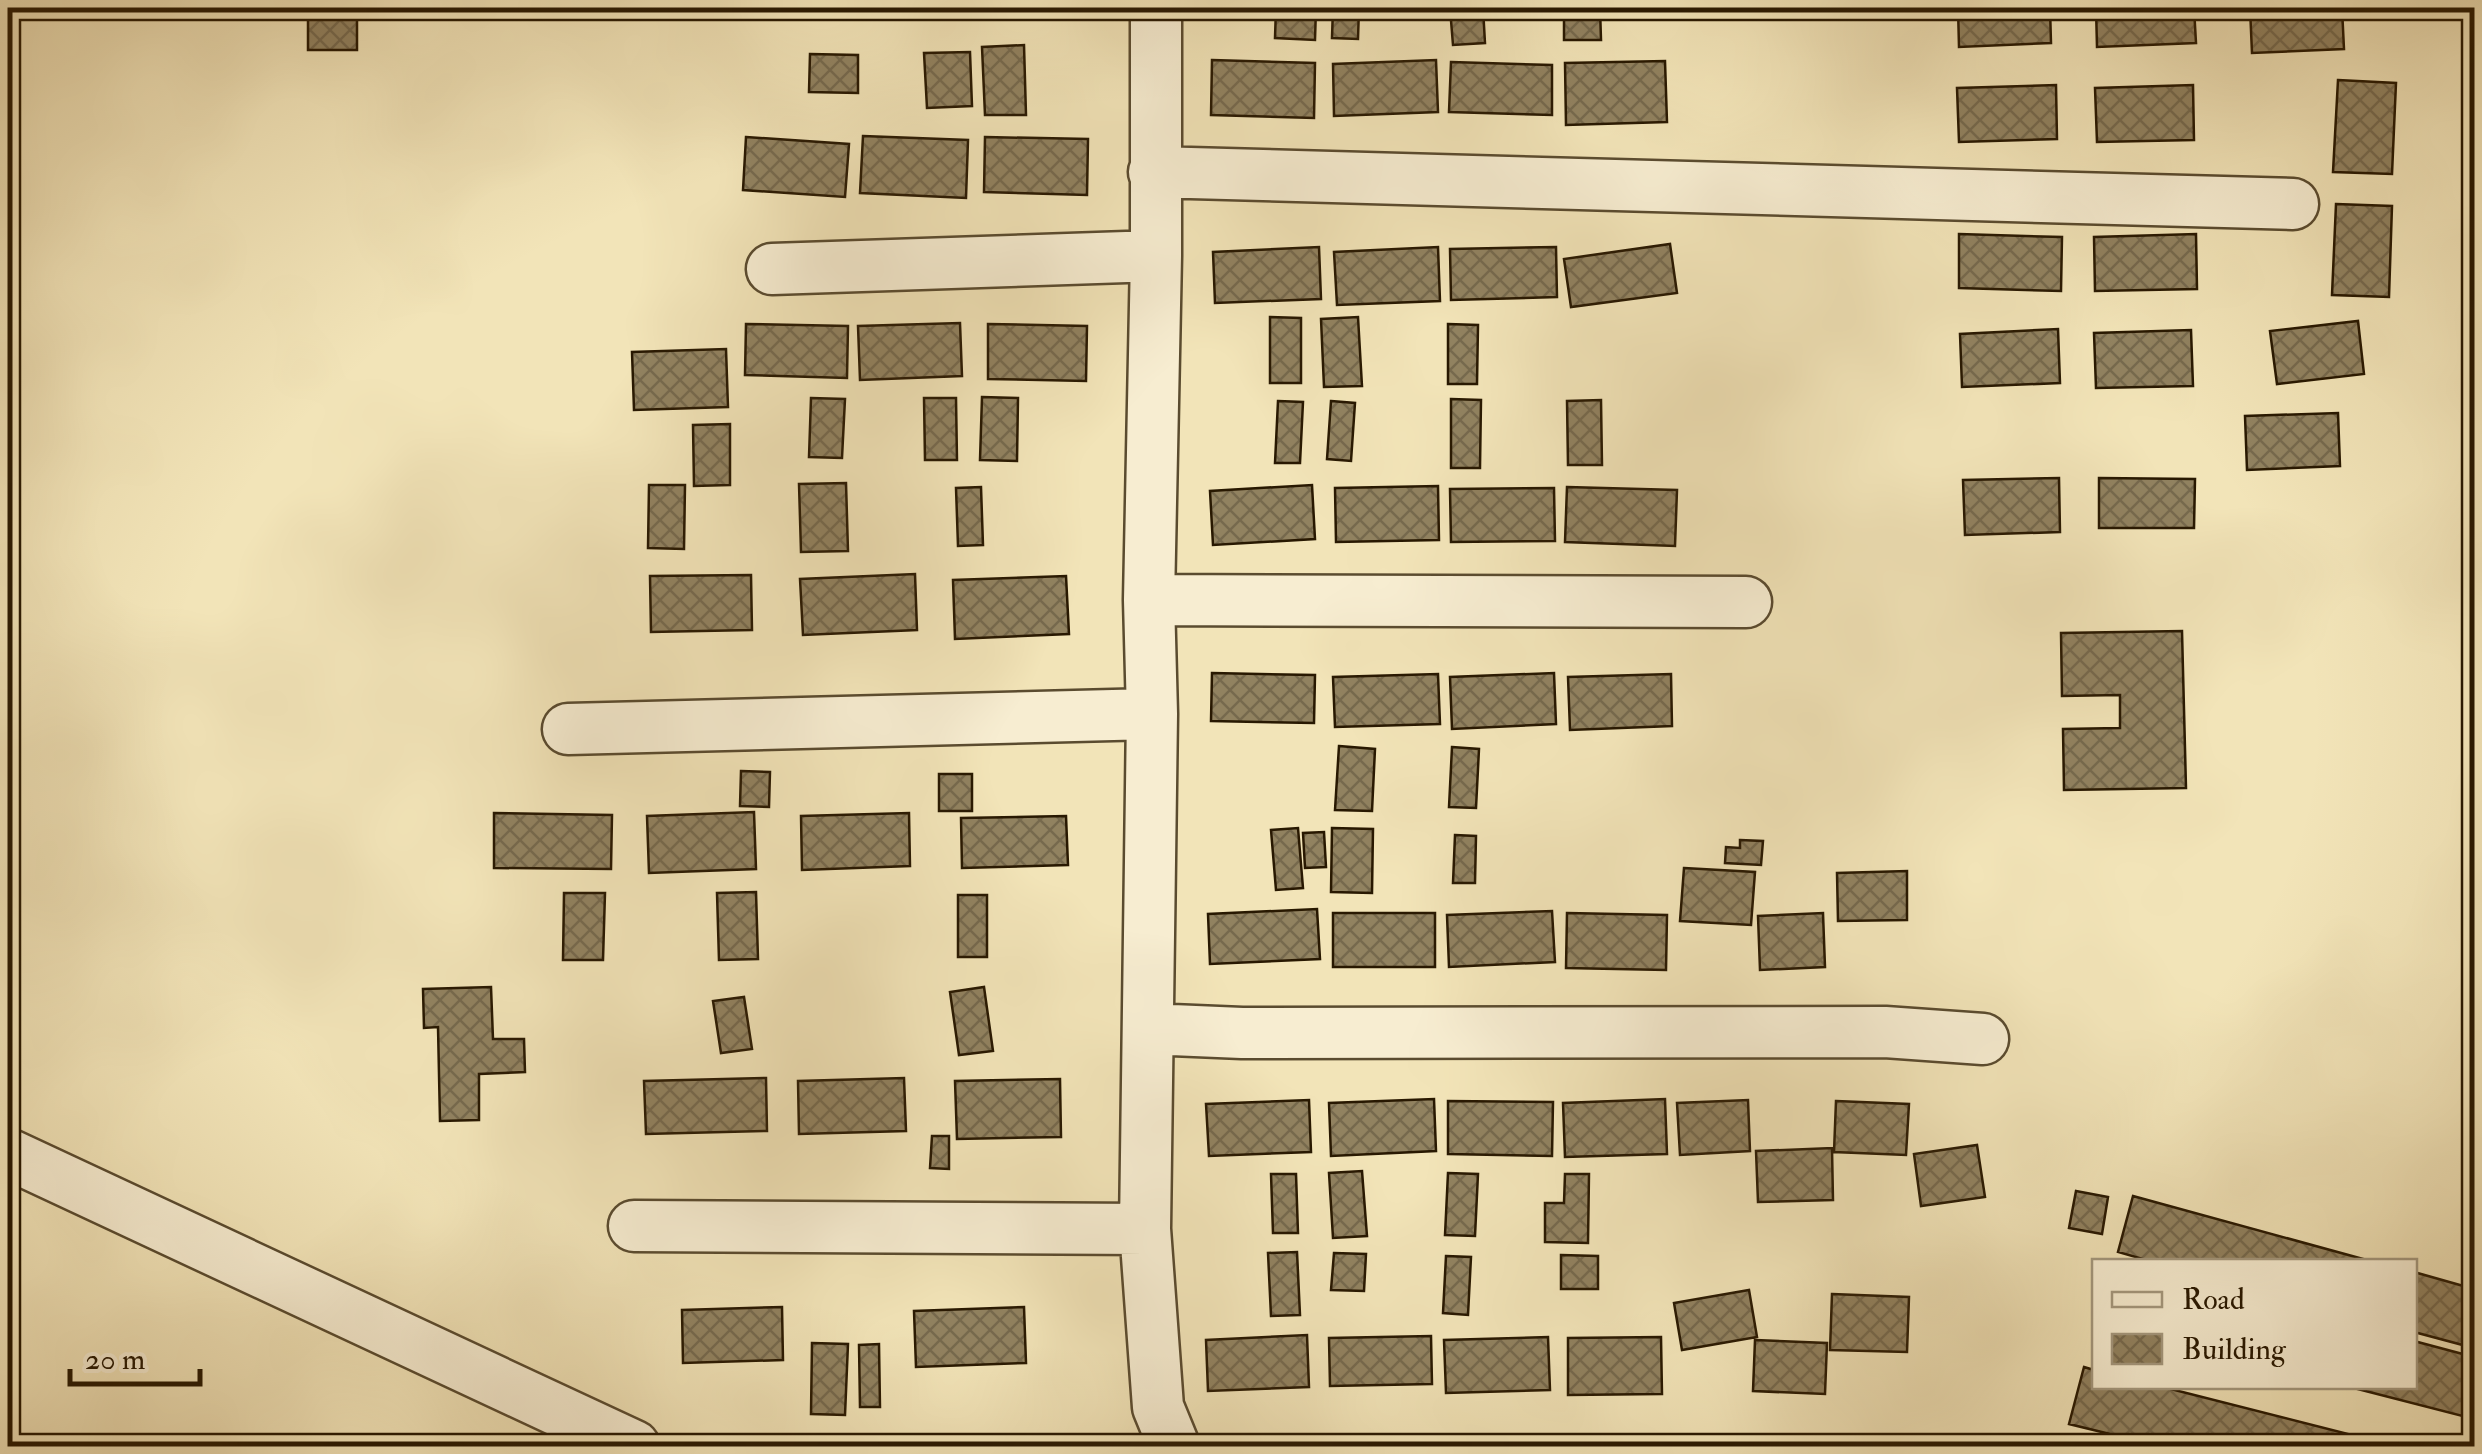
<svg xmlns="http://www.w3.org/2000/svg" width="2482" height="1454" font-family="'IM FELL Double Pica',serif">
<style>
.building{fill:url(#building-cross-hatch);stroke:#281801;stroke-width:2.5}
.lines{fill:none;stroke-linecap:round;stroke-linejoin:round}
.street-casing{stroke:#5a4b2f;stroke-width:55}
.street{stroke:#f7edd1;stroke-width:50}
</style>
<defs>
<pattern id="building-cross-hatch" width="8" height="8" patternUnits="userSpaceOnUse" patternTransform="scale(2.5)"><rect width="8" height="8" fill="#918260"/><path d="M0 0l8 8M0 8l8-8" fill="none" stroke="#76694d"/></pattern>
</defs>
<rect width="100%" height="100%" fill="#f2e4b8"/>
<filter id="stains"><feTurbulence type="fractalNoise" baseFrequency=".002" numOctaves="4"/><feColorMatrix values="0 0 0 0 .2 0 0 0 0 .09 0 0 0 0 .02 0 0 0 .5 -.17"/></filter>
<radialGradient id="worn" r=".72"><stop offset=".6" stop-color="#630" stop-opacity="0"/><stop offset="1" stop-color="#630" stop-opacity=".3"/></radialGradient>
<path class="building" d="M 308,8 L 357,9 L 357,50 L 308,50 Z
M 1276,8 L 1316,8 L 1315,40 L 1275,38 Z
M 1333,8 L 1359,8 L 1358,39 L 1332,38 Z
M 1450,8 L 1483,8 L 1485,43 L 1453,45 Z
M 1564,8 L 1600,8 L 1601,40 L 1564,40 Z
M 1958,8 L 2050,8 L 2051,43 L 1959,47 Z
M 2096,8 L 2194,8 L 2196,43 L 2097,47 Z
M 2250,8 L 2342,8 L 2344,49 L 2252,53 Z
M 1024,45 L 1026,115 L 985,115 L 982,47 Z
M 970,52 L 972,106 L 927,108 L 924,53 Z
M 810,54 L 858,55 L 858,93 L 809,92 Z
M 1212,60 L 1315,63 L 1314,118 L 1211,115 Z
M 1436,60 L 1438,112 L 1334,116 L 1333,64 Z
M 1665,61 L 1667,122 L 1566,125 L 1565,63 Z
M 1451,62 L 1552,65 L 1552,115 L 1449,112 Z
M 2338,80 L 2396,83 L 2392,174 L 2333,172 Z
M 2056,85 L 2057,139 L 1959,142 L 1957,88 Z
M 2193,85 L 2194,140 L 2097,142 L 2095,88 Z
M 863,136 L 968,140 L 966,198 L 860,193 Z
M 746,137 L 849,144 L 845,197 L 743,190 Z
M 985,137 L 1088,139 L 1087,195 L 984,192 Z
M 2336,204 L 2392,206 L 2389,297 L 2332,295 Z
M 1959,234 L 2062,237 L 2061,291 L 1959,288 Z
M 2196,234 L 2197,289 L 2095,291 L 2094,237 Z
M 1670,244 L 1677,293 L 1571,307 L 1564,259 Z
M 1319,247 L 1321,299 L 1215,303 L 1213,252 Z
M 1438,247 L 1440,301 L 1337,305 L 1334,252 Z
M 1556,247 L 1557,297 L 1451,300 L 1450,249 Z
M 1270,317 L 1301,318 L 1301,383 L 1270,383 Z
M 1358,317 L 1362,386 L 1324,387 L 1321,319 Z
M 2358,321 L 2364,374 L 2277,384 L 2270,331 Z
M 960,323 L 962,376 L 860,380 L 858,326 Z
M 746,324 L 848,326 L 847,378 L 745,375 Z
M 988,324 L 1087,326 L 1086,381 L 988,379 Z
M 1448,324 L 1478,325 L 1477,384 L 1448,384 Z
M 2058,329 L 2060,383 L 1962,387 L 1960,334 Z
M 2191,330 L 2193,386 L 2096,388 L 2094,333 Z
M 726,349 L 728,407 L 634,410 L 632,352 Z
M 982,397 L 1018,398 L 1017,461 L 980,460 Z
M 811,398 L 845,399 L 842,458 L 809,457 Z
M 924,398 L 956,398 L 957,460 L 925,460 Z
M 1451,399 L 1481,400 L 1480,468 L 1451,468 Z
M 1601,400 L 1602,465 L 1568,465 L 1567,401 Z
M 1278,401 L 1303,402 L 1300,463 L 1275,463 Z
M 1331,401 L 1355,403 L 1351,461 L 1327,459 Z
M 2338,413 L 2340,466 L 2247,470 L 2245,416 Z
M 730,424 L 730,485 L 694,486 L 693,425 Z
M 2059,478 L 2060,532 L 1965,535 L 1963,480 Z
M 2099,478 L 2195,479 L 2194,528 L 2099,528 Z
M 846,483 L 848,551 L 801,552 L 799,484 Z
M 649,485 L 685,485 L 684,549 L 648,548 Z
M 1312,485 L 1315,539 L 1213,545 L 1210,491 Z
M 1438,486 L 1439,540 L 1336,542 L 1335,488 Z
M 981,487 L 983,545 L 958,546 L 956,488 Z
M 1567,487 L 1677,490 L 1675,546 L 1565,542 Z
M 1554,488 L 1555,541 L 1451,542 L 1450,489 Z
M 915,574 L 917,630 L 803,635 L 800,579 Z
M 751,575 L 752,630 L 651,632 L 650,576 Z
M 1066,576 L 1069,634 L 955,639 L 953,580 Z
M 2182,631 L 2186,788 L 2064,790 L 2063,729 L 2120,728 L 2120,695 L 2062,696 L 2061,633 Z
M 1212,673 L 1315,675 L 1314,723 L 1211,721 Z
M 1554,673 L 1556,724 L 1452,729 L 1450,677 Z
M 1438,674 L 1440,724 L 1335,727 L 1333,677 Z
M 1671,674 L 1672,726 L 1570,730 L 1568,677 Z
M 1339,746 L 1375,749 L 1372,811 L 1335,810 Z
M 1452,747 L 1479,749 L 1476,808 L 1449,807 Z
M 741,771 L 770,772 L 769,807 L 740,806 Z
M 939,774 L 972,774 L 972,811 L 939,811 Z
M 754,812 L 756,869 L 649,873 L 647,816 Z
M 494,813 L 612,815 L 611,869 L 494,868 Z
M 909,813 L 910,866 L 802,870 L 801,816 Z
M 1066,816 L 1068,865 L 962,868 L 961,818 Z
M 1298,828 L 1303,888 L 1276,890 L 1271,830 Z
M 1332,828 L 1373,829 L 1372,893 L 1331,892 Z
M 1324,832 L 1326,867 L 1305,868 L 1303,833 Z
M 1455,835 L 1476,836 L 1475,883 L 1453,883 Z
M 1740,840 L 1763,841 L 1761,865 L 1725,863 L 1726,847 L 1740,848 Z
M 1684,868 L 1755,872 L 1751,925 L 1680,921 Z
M 1907,871 L 1907,920 L 1838,921 L 1837,873 Z
M 756,892 L 758,959 L 719,960 L 717,893 Z
M 564,893 L 605,893 L 603,960 L 563,960 Z
M 958,895 L 987,895 L 987,957 L 958,957 Z
M 1317,909 L 1320,959 L 1210,964 L 1208,914 Z
M 1552,911 L 1555,962 L 1449,967 L 1447,915 Z
M 1333,913 L 1435,913 L 1435,967 L 1333,967 Z
M 1567,913 L 1667,915 L 1666,970 L 1566,968 Z
M 1823,913 L 1825,967 L 1760,970 L 1758,916 Z
M 491,987 L 493,1039 L 524,1039 L 525,1072 L 479,1074 L 479,1120 L 440,1121 L 438,1027 L 424,1028 L 423,989 Z
M 984,987 L 993,1051 L 959,1055 L 950,992 Z
M 744,997 L 752,1049 L 721,1053 L 713,1001 Z
M 766,1078 L 767,1131 L 646,1134 L 644,1081 Z
M 904,1078 L 906,1131 L 799,1134 L 798,1081 Z
M 1060,1079 L 1061,1137 L 957,1139 L 955,1081 Z
M 1434,1099 L 1436,1151 L 1331,1156 L 1329,1103 Z
M 1665,1099 L 1667,1154 L 1565,1157 L 1563,1103 Z
M 1309,1100 L 1311,1152 L 1209,1156 L 1206,1104 Z
M 1748,1100 L 1750,1151 L 1680,1155 L 1677,1103 Z
M 1448,1101 L 1553,1102 L 1552,1156 L 1448,1154 Z
M 1836,1101 L 1909,1104 L 1906,1155 L 1834,1152 Z
M 932,1136 L 949,1136 L 949,1169 L 930,1168 Z
M 1977,1145 L 1985,1197 L 1921,1206 L 1914,1154 Z
M 1832,1148 L 1833,1200 L 1758,1202 L 1756,1151 Z
M 1362,1171 L 1367,1236 L 1333,1238 L 1329,1173 Z
M 1448,1173 L 1478,1174 L 1475,1236 L 1445,1235 Z
M 1271,1174 L 1296,1174 L 1298,1233 L 1273,1233 Z
M 1565,1174 L 1589,1174 L 1588,1243 L 1545,1242 L 1545,1203 L 1564,1203 Z
M 2076,1191 L 2108,1197 L 2102,1234 L 2069,1228 Z
M 2133,1196 L 2374,1262 L 2153,1262 L 2118,1252 Z
M 1297,1252 L 1300,1315 L 1271,1316 L 1268,1253 Z
M 1334,1253 L 1366,1254 L 1364,1291 L 1331,1290 Z
M 1561,1255 L 1598,1256 L 1598,1289 L 1561,1289 Z
M 1446,1256 L 1471,1257 L 1468,1315 L 1443,1313 Z
M 2414,1272 L 2474,1289 L 2474,1348 L 2414,1332 Z
M 1749,1290 L 1757,1337 L 1682,1350 L 1674,1303 Z
M 1832,1294 L 1909,1297 L 1907,1352 L 1830,1350 Z
M 782,1307 L 783,1360 L 683,1363 L 682,1310 Z
M 1024,1307 L 1026,1363 L 916,1367 L 914,1311 Z
M 1307,1335 L 1309,1387 L 1208,1391 L 1206,1340 Z
M 1431,1336 L 1432,1384 L 1330,1386 L 1329,1338 Z
M 1548,1337 L 1550,1390 L 1446,1393 L 1444,1340 Z
M 1661,1337 L 1662,1394 L 1568,1395 L 1568,1338 Z
M 1755,1340 L 1827,1343 L 1825,1394 L 1753,1391 Z
M 2414,1341 L 2474,1357 L 2474,1419 L 2346,1386 L 2414,1386 Z
M 812,1343 L 848,1344 L 845,1415 L 811,1414 Z
M 879,1344 L 880,1407 L 860,1407 L 859,1345 Z
M 2084,1367 L 2094,1370 L 2094,1386 L 2159,1386 L 2395,1446 L 2159,1446 L 2069,1424 Z"/>
<g class="lines">
<defs>
<path id="street" d="M 1156,8 L 1156,256 L 1149,600 L 1152,714 L 1145,1229 L 1158,1407 L 1174,1446
M 1154,172 L 2293,204
M 772,269 L 1156,256
M 1149,600 L 1746,602
M 568,729 L 1152,714
M 1148,1029 L 1242,1033 L 1885,1032 L 1983,1039
M 8,1154 L 634,1446
M 634,1226 L 1145,1229"/>
</defs>
<use href="#street" class="street-casing"/>
<use href="#street" class="street"/>
</g>
<rect width="2482" height="1454" fill="none" stroke="#f2e4b8" stroke-width="40"/>
<rect x="10" y="10" width="2462" height="1434" fill="none" stroke="#281801" stroke-width="5"/>
<rect x="20" y="20" width="2442" height="1414" fill="none" stroke="#281801" stroke-width="2.5"/>
<rect x="2092" y="1259" width="325" height="130" fill="#f7edd1" stroke="#a4987e" stroke-width="2.5"/>
<rect x="2112" y="1292" width="50" height="15" fill="#f7edd1" stroke="#a4987e" stroke-width="2.5"/>
<text x="2182" y="1309" font-size="30" fill="#281801">Road</text>
<rect x="2112" y="1334" width="50" height="30" fill="url(#building-cross-hatch)" stroke="#a4987e" stroke-width="2.5"/>
<text x="2182" y="1359" font-size="30" fill="#281801">Building</text>
<path d="M70 1369v15h130v-15" fill="none" stroke="#281801" stroke-width="5"/>
<text x="85" y="1369" font-size="30" fill="#281801" stroke="#f7edd1" stroke-width="8" paint-order="stroke">20 m</text>
<rect width="100%" height="100%" filter="url(#stains)"/>
<rect width="100%" height="100%" fill="url(#worn)"/>
</svg>
